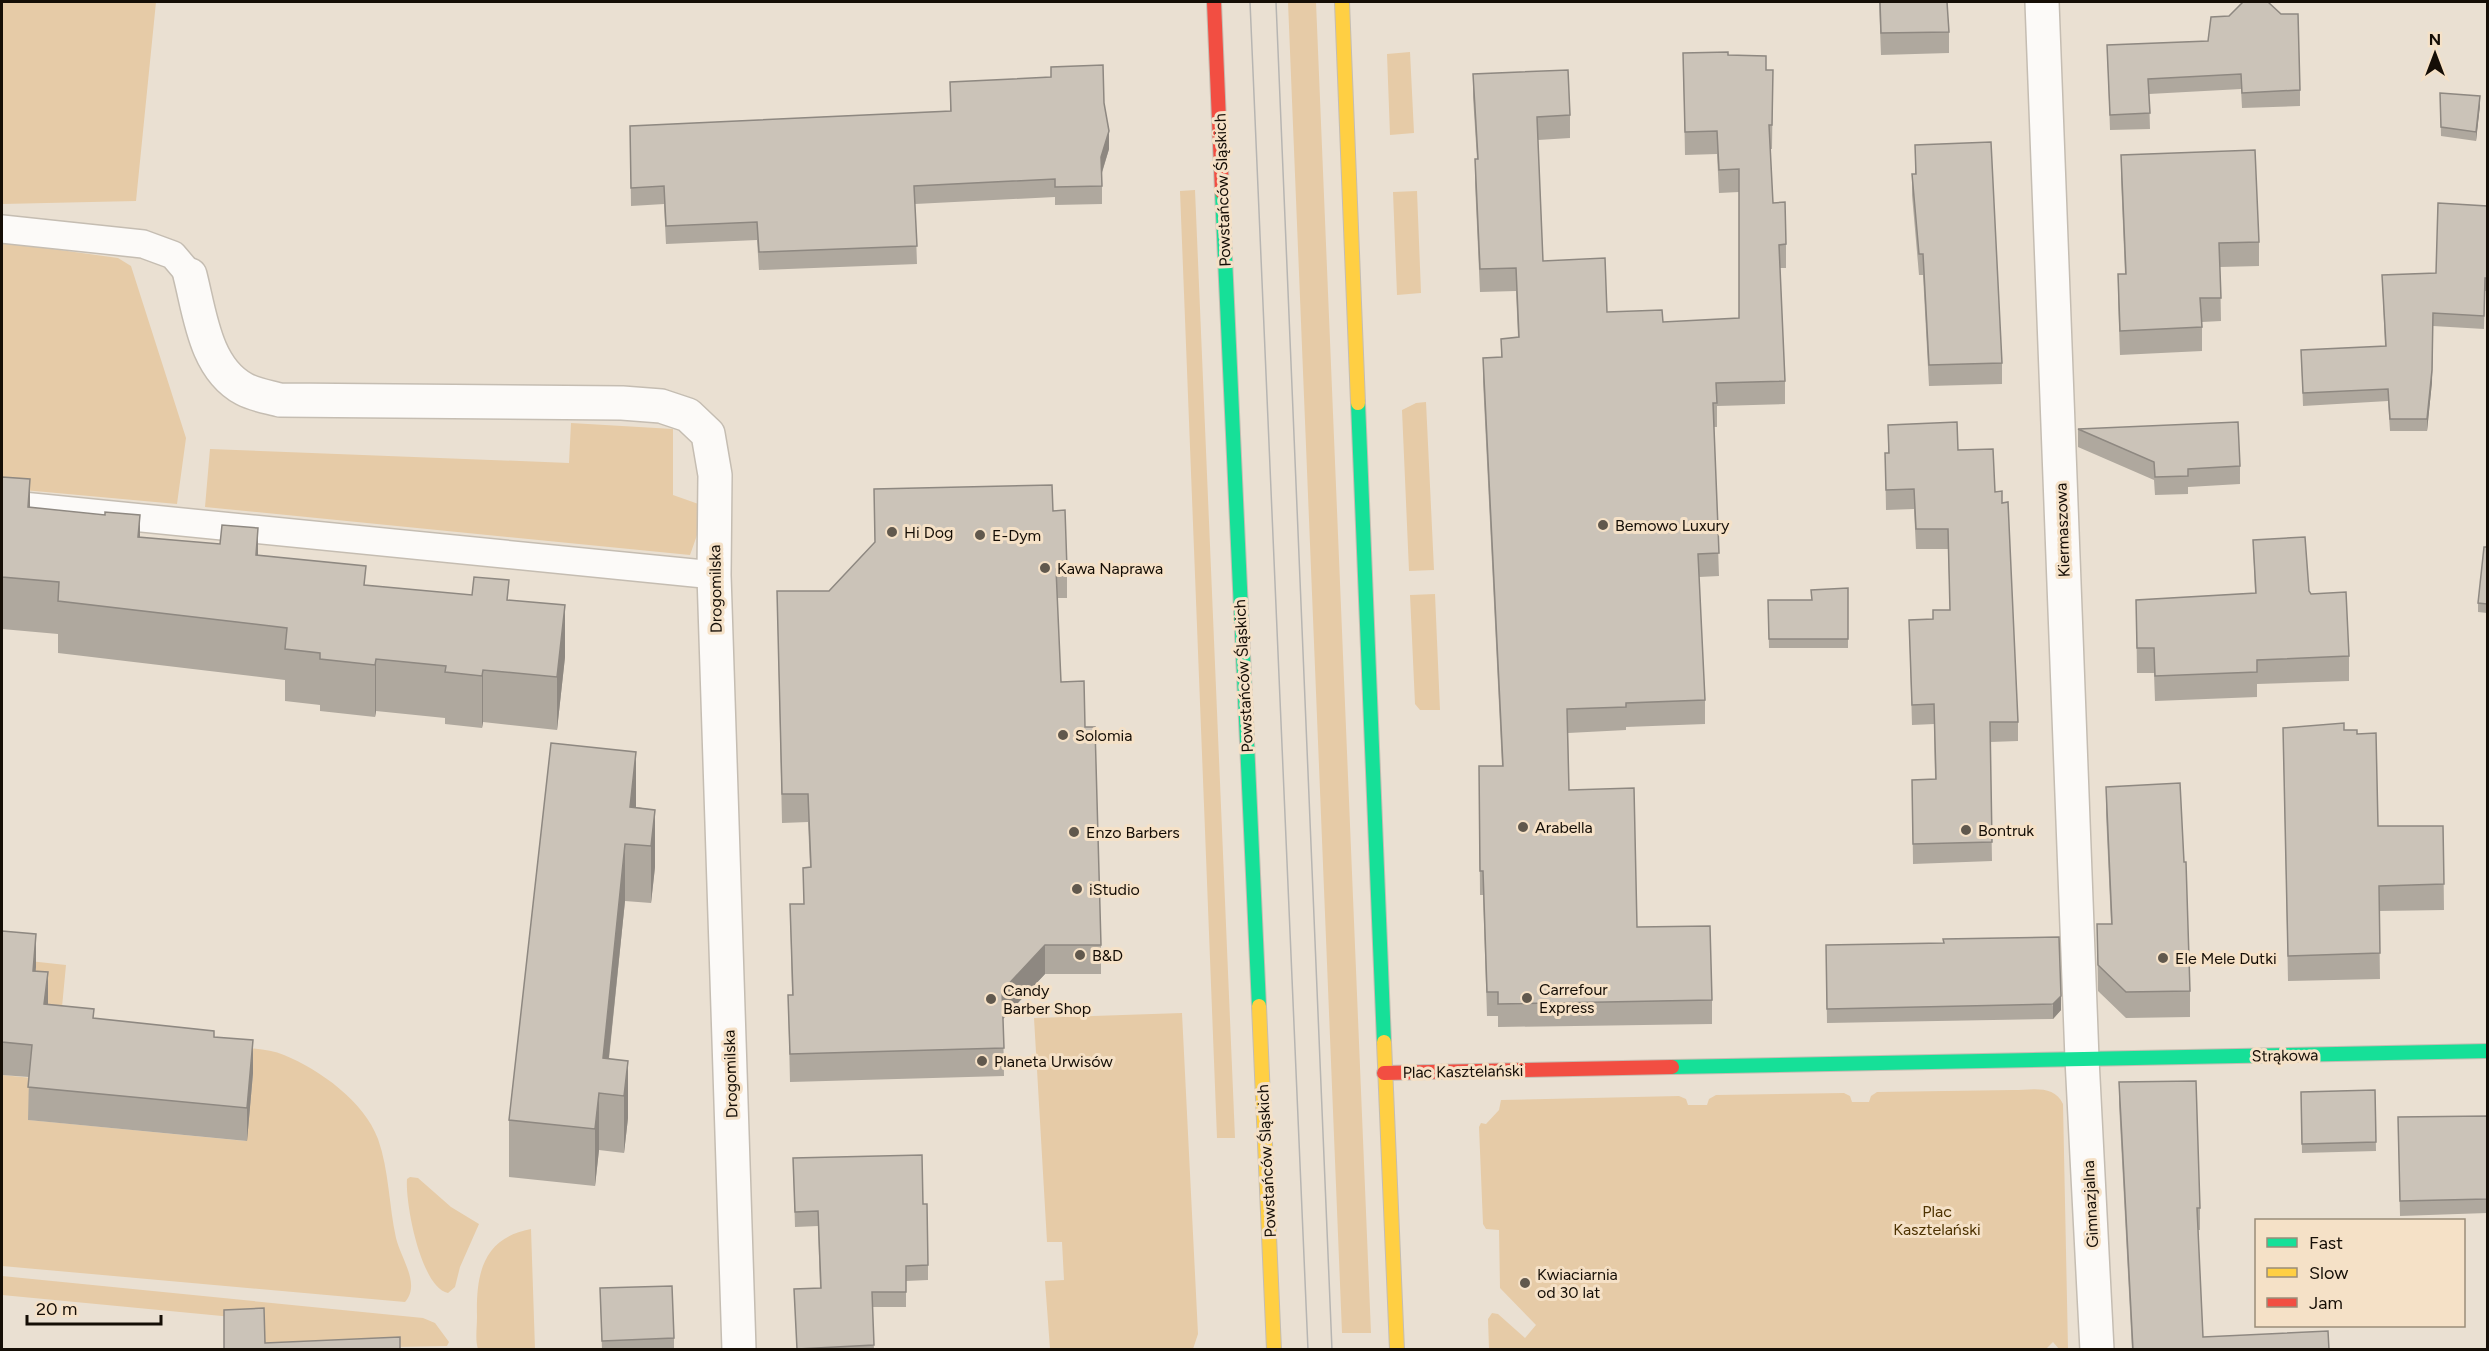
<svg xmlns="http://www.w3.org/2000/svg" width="2489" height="1351" font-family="Figtree,sans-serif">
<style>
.green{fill:#e6cba7}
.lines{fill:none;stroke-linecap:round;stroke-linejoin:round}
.lane-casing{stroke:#c5bdb2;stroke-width:30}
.street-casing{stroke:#c5bdb2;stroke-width:36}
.fast-casing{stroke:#c5bdb2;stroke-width:16}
.slow-casing{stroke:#c5bdb2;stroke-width:16}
.jam-casing{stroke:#c5bdb2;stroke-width:16}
.lane{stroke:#fcfaf8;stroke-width:27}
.street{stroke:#fcfaf8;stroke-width:33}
.fast{stroke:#16e098;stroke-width:14}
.slow{stroke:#ffcf43;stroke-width:14}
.jam{stroke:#f24e42;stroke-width:14}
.tram{stroke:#b7b5b2;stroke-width:1.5}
.wall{fill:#afa89e}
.shaded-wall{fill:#8e8881}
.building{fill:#cbc3b8;stroke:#8e8881;stroke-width:1.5}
.poi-dot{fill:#60584d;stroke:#f5e1c7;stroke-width:2}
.labels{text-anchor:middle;stroke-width:6;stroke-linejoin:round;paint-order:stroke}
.street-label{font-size:16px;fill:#150e06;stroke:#f5e1c7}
.poi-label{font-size:16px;fill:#150e06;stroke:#f5e1c7;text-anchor:start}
.park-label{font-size:16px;fill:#4d3201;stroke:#f5e1c7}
</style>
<rect width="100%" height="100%" fill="#eae0d2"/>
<path class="green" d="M 2,2 L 156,2 L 136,201 L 2,204 Z
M 1288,2 L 1316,2 L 1371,1333 L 1342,1333 Z
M 1410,52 L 1414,133 L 1390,135 L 1387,54 Z
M 1195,190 L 1235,1138 L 1217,1138 L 1180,191 Z
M 1417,191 L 1421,293 L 1397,295 L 1393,192 Z
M 2,242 L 118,258 L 131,266 L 186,438 L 177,504 L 2,488 Z
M 1426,402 L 1434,570 L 1409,571 L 1402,410 L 1416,403 Z
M 571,423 L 673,429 L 673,495 L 707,507 L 690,555 L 205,507 L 210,449 L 569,463 Z
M 1435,594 L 1440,710 L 1420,710 L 1415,704 L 1410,595 Z
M 2,958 L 66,965 L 62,1007 L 33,1004 Z
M 1182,1013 L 1198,1334 L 1193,1349 L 1050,1349 L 1045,1281 L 1064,1280 L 1062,1242 L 1047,1242 L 1034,1018 Z
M 216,1046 C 237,1048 265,1047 284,1055 C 320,1070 364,1101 378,1139 C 389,1170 389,1206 396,1238 C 401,1259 421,1284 405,1302 L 2,1266 L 2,1075 L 32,1078 L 29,1120 L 246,1141 L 253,1074 Z
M 2013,1090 C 2032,1090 2054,1084 2063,1104 L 2068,1349 L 2059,1349 L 2053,1342 L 2045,1350 L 1489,1349 L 1488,1319 L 1492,1313 L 1498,1314 L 1525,1338 L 1536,1325 L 1500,1288 L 1499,1230 L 1486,1229 L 1483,1224 L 1479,1127 L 1481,1123 L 1486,1124 L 1499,1110 L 1501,1100 L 1679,1096 L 1686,1099 L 1688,1105 L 1707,1105 L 1709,1099 L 1716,1095 L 1844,1093 L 1850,1096 L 1852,1102 L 1869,1102 L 1871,1096 L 1877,1092 Z
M 410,1177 L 418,1178 L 451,1207 L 479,1224 L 460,1267 L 455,1287 L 448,1293 C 421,1288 405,1203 407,1179 Z
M 531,1229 L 535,1349 L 478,1349 C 475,1340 477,1328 477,1317 C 476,1275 482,1238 531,1229 Z
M 2,1276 L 423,1318 L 435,1323 L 449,1342 L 447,1346 L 394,1347 L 394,1350 L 265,1349 L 264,1320 L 2,1295 Z"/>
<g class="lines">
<defs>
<path id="lane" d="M 2,229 L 143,244 L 173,255 L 190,275
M 2,504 L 714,575"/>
<path id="street" d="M 2042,2 L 2082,1059 L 2097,1350
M 190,275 C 200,314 205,368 244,389 C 255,395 269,397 280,400 L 622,403 L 661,406 L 688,415 L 708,434 L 715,475 L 714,575 L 739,1350"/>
<path id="fast" d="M 1222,192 L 1259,1006
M 1358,403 L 1384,1042
M 1672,1067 L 2488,1051"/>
<path id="slow" d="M 1342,2 L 1358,403
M 1259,1006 L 1274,1350
M 1384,1042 L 1397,1350"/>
<path id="jam" d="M 1214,2 L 1222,192
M 1384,1073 L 1672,1067"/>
</defs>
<use href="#lane" class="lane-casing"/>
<use href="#street" class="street-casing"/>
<use href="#fast" class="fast-casing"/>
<use href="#slow" class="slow-casing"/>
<use href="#jam" class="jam-casing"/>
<use href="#lane" class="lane"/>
<use href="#street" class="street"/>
<use href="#fast" class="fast"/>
<use href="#slow" class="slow"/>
<use href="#jam" class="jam"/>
<path class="tram" d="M 1250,2 L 1308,1350
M 1276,2 L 1332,1350"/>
</g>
<path class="wall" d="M 1879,2 L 1947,2 L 1949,32 L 1949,53 L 1881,55 Z
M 2208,41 L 2300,90 L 2300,106 L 2242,108 L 2241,89 L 2149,94 L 2150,129 L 2110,130 L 2107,45 Z
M 1683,53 L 1728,55 L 1766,70 L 1773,70 L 1772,149 L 1770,149 L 1773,203 L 1786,244 L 1786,268 L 1780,268 L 1785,381 L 1785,404 L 1717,406 L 1717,427 L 1714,427 L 1719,576 L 1699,577 L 1705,700 L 1705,724 L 1626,727 L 1626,730 L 1568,733 L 1569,790 L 1637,927 L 1712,1000 L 1712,1024 L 1498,1027 L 1498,1016 L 1487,1016 L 1483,895 L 1480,895 L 1479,766 L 1502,766 L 1483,381 L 1483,358 L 1501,357 L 1501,339 L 1518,337 L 1516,291 L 1480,292 L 1475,183 L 1475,159 L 1477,159 L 1473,97 L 1473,74 L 1570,115 L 1570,138 L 1538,140 L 1543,261 L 1607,312 L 1663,322 L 1739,318 L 1739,192 L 1719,193 L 1717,154 L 1685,155 Z
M 950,82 L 1104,103 L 1109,149 L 1102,173 L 1102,204 L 1055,205 L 1055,197 L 915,204 L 917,264 L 759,270 L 757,240 L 666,244 L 664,204 L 631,206 L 630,126 L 950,111 Z
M 2440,93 L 2480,105 L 2476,141 L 2441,136 Z
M 1915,145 L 2002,363 L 2002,384 L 1929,386 L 1923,275 L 1919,275 L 1912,195 L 1912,174 L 1915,174 Z
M 2121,155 L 2259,242 L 2259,266 L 2220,267 L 2221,321 L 2202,322 L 2202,351 L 2120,355 L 2118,298 L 2118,274 L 2125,274 L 2121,178 Z
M 2487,206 L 2487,291 L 2485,291 L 2484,329 L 2433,326 L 2432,382 L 2427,431 L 2390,431 L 2388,401 L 2303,406 L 2301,350 L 2385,346 L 2382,275 L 2436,273 Z
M 1888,425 L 1958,450 L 1995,492 L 2018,722 L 2018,741 L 1990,742 L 1992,861 L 1913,864 L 1912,780 L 1935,779 L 1934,724 L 1912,725 L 1909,620 L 1933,619 L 1950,610 L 1948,549 L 1916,549 L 1914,509 L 1886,510 L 1885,453 L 1888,453 Z
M 2078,429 L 2240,466 L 2240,484 L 2188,487 L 2188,494 L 2155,495 L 2154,480 L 2078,447 Z
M 2,477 L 30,507 L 140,537 L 258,555 L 366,585 L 509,600 L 565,657 L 557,730 L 483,722 L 482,728 L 445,724 L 445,718 L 376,711 L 375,717 L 320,711 L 320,705 L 285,701 L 285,680 L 58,653 L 58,634 L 2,629 Z
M 874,489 L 1053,511 L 1067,569 L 1067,598 L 1057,598 L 1061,682 L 1085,727 L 1101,945 L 1101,974 L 1045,974 L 1003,1019 L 1004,1076 L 790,1082 L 788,995 L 792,995 L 790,904 L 804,904 L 803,868 L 810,867 L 808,822 L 782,823 L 777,591 L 829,591 L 875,543 Z
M 2253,540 L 2309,591 L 2349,656 L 2349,681 L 2257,684 L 2257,697 L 2155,701 L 2154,673 L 2137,673 L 2136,600 L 2255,593 Z
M 2487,547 L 2487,613 L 2478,612 L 2478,603 Z
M 1848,588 L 1848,648 L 1769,648 L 1768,600 L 1811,600 Z
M 2283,728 L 2344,730 L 2378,826 L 2443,826 L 2444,910 L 2379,911 L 2380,979 L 2288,981 Z
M 2106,787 L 2190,991 L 2190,1017 L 2126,1018 L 2098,991 L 2097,924 L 2111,924 L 2106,813 Z
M 636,807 L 655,810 L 655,867 L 651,903 L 625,901 L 609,1059 L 628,1061 L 628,1118 L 624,1153 L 599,1150 L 595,1186 L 509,1177 L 509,1120 Z
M 2,931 L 36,971 L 48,1005 L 94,1018 L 214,1037 L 253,1073 L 247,1141 L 28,1120 L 29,1077 L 2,1075 Z
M 1944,943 L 2061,1010 L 2053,1019 L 1827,1023 L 1826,945 Z
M 2119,1082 L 2200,1208 L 2200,1230 L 2198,1230 L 2203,1337 L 2329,1350 L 2132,1350 L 2119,1104 Z
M 2375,1090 L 2376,1151 L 2302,1153 L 2301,1092 Z
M 2487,1116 L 2487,1213 L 2400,1216 L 2398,1117 Z
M 793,1158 L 923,1204 L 928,1265 L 928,1280 L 906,1281 L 906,1307 L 872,1307 L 874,1350 L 797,1350 L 794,1289 L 820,1288 L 818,1226 L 795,1227 Z
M 600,1288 L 674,1338 L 674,1350 L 602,1350 Z"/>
<path class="shaded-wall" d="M 2480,96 L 2480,105 L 2476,141 L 2476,132 Z
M 1109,131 L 1109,149 L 1101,175 L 1101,157 Z
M 2433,313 L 2432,382 L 2427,431 L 2427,419 Z
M 30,479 L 30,532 L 28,507 Z
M 140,515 L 140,567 L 138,537 Z
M 258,528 L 258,581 L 256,555 Z
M 565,605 L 565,657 L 557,730 L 557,677 Z
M 376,659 L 376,711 L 375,717 L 375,665 Z
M 483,670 L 483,722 L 482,728 L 482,676 Z
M 636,752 L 636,809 L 630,807 Z
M 655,810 L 655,867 L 651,903 L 651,846 Z
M 625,844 L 625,901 L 605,1094 L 603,1058 Z
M 36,934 L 36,967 L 33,1004 L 33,971 Z
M 1045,945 L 1045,974 L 1002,1020 L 1002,991 Z
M 48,972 L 48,1005 L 44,1004 Z
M 2061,996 L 2061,1010 L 2053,1019 L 2053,1004 Z
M 253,1040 L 253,1073 L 247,1141 L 247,1108 Z
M 628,1061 L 628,1118 L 624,1153 L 624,1096 Z
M 599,1093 L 599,1150 L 595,1186 L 595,1129 Z"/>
<path class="building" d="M 1880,2 L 1947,2 L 1949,32 L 1881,33 Z
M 2243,2 L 2268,2 L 2281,14 L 2298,14 L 2300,90 L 2242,93 L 2241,74 L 2148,79 L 2150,113 L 2110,115 L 2107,45 L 2208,41 L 2211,17 L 2229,16 Z
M 1728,52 L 1728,55 L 1766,56 L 1766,70 L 1773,70 L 1772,125 L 1769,125 L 1773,203 L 1785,202 L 1786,244 L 1779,245 L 1785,381 L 1716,383 L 1717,403 L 1713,403 L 1719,553 L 1698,554 L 1705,700 L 1626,703 L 1626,707 L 1567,709 L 1569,790 L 1634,788 L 1637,927 L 1710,926 L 1712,1000 L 1498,1004 L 1498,992 L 1487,992 L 1483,871 L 1480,871 L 1479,766 L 1503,766 L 1483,358 L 1502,357 L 1501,339 L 1519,337 L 1516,268 L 1480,269 L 1475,159 L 1478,159 L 1473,74 L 1568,70 L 1570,115 L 1537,117 L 1543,261 L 1605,258 L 1607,312 L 1662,310 L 1663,322 L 1739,318 L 1739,169 L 1719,170 L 1717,131 L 1685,132 L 1683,53 Z
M 1103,65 L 1104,103 L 1109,131 L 1101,157 L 1102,186 L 1055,187 L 1055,179 L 914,186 L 917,246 L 759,252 L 757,222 L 666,226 L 664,186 L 631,188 L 630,126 L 951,111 L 950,82 L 1051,77 L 1051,67 Z
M 2440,93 L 2480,96 L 2476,132 L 2441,127 Z
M 1991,142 L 2002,363 L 1929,365 L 1923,254 L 1919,254 L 1912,174 L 1916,174 L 1915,145 Z
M 2255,150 L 2259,242 L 2219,243 L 2221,298 L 2200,298 L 2202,327 L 2120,331 L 2118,274 L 2126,274 L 2121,155 Z
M 2438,203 L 2487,206 L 2487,278 L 2485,278 L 2484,316 L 2433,313 L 2432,370 L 2427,419 L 2390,419 L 2388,389 L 2303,393 L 2301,350 L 2386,346 L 2382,275 L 2436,273 Z
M 1957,422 L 1958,450 L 1993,449 L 1995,492 L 2002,491 L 2002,503 L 2008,502 L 2018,722 L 1990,722 L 1992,842 L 1913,844 L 1912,780 L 1936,779 L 1934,704 L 1912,705 L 1909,620 L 1933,619 L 1933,610 L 1950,610 L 1948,529 L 1916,529 L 1914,489 L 1886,490 L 1885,453 L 1889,453 L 1888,425 Z
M 2238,422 L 2240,466 L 2188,469 L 2188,476 L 2155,477 L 2154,462 L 2078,429 Z
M 2,477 L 30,479 L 28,507 L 105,515 L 105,512 L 140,515 L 138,537 L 220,544 L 222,525 L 258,528 L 256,555 L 366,566 L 364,585 L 472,595 L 474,577 L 509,580 L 507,600 L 565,605 L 557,677 L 483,670 L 482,676 L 445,672 L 446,666 L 376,659 L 375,665 L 320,659 L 320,653 L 285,649 L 287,628 L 58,601 L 59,582 L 2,577 Z
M 1052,485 L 1053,511 L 1065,510 L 1067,569 L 1056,569 L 1061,682 L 1084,681 L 1085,727 L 1095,727 L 1101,945 L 1045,945 L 1002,991 L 1004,1048 L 790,1054 L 788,995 L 793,995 L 790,904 L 804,904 L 803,868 L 811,867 L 808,794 L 782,794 L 777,591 L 829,591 L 875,542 L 874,489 Z
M 2305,537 L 2309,591 L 2311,594 L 2346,592 L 2349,656 L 2257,660 L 2257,672 L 2155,676 L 2154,648 L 2137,648 L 2136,600 L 2256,593 L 2253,540 Z
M 2484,547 L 2487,547 L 2487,604 L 2478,603 Z
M 1848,588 L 1848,639 L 1769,639 L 1768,600 L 1812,600 L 1811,590 Z
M 2344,723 L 2344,730 L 2357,730 L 2357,734 L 2376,733 L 2378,826 L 2443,826 L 2444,884 L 2379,886 L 2380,953 L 2288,956 L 2283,728 Z
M 551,743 L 636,752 L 630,807 L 655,810 L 651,846 L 625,844 L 603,1058 L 628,1061 L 624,1096 L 599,1093 L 595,1129 L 509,1120 Z
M 2180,783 L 2184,862 L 2186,862 L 2190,991 L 2126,992 L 2098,965 L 2097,924 L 2112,924 L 2106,787 Z
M 2,931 L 36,934 L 33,971 L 48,972 L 44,1004 L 94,1009 L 93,1018 L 214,1031 L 214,1037 L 253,1040 L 247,1108 L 28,1087 L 32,1045 L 2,1042 Z
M 2059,937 L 2061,996 L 2053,1004 L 1827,1009 L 1826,945 L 1944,943 L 1943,939 Z
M 2196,1081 L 2200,1208 L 2197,1208 L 2203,1337 L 2328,1331 L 2329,1350 L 2133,1350 L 2119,1082 Z
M 2375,1090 L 2376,1142 L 2302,1144 L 2301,1092 Z
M 2487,1116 L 2487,1199 L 2400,1201 L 2398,1117 Z
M 922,1155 L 923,1204 L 927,1204 L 928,1265 L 906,1266 L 906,1292 L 872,1292 L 874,1345 L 797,1349 L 794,1289 L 821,1288 L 818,1211 L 795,1212 L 793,1158 Z
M 672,1286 L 674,1338 L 602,1341 L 600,1288 Z
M 264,1308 L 265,1343 L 400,1337 L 400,1350 L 224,1350 L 224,1310 Z"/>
<g class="poi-dot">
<circle cx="1603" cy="525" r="6"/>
<circle cx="892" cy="532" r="6"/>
<circle cx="980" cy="535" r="6"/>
<circle cx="1045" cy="568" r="6"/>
<circle cx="1063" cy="735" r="6"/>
<circle cx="1523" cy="827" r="6"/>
<circle cx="1966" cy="830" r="6"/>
<circle cx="1074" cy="832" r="6"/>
<circle cx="1077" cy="889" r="6"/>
<circle cx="1080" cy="955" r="6"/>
<circle cx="2163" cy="958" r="6"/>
<circle cx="1527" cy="998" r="6"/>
<circle cx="991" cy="999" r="6"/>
<circle cx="982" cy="1061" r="6"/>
<circle cx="1525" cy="1283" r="6"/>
</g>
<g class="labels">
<g class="street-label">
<text transform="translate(1222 190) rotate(-92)" y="6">Powstańców Śląskich</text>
<text transform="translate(2062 530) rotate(-92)" y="6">Kiermaszowa</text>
<text transform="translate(715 589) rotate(-91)" y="6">Drogomilska</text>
<text transform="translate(1243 676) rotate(-93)" y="6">Powstańców Śląskich</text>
<text transform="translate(2285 1055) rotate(-1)" y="6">Strąkowa</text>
<text transform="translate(1463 1071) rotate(-1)" y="6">Plac Kasztelański</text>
<text transform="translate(730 1074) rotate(-92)" y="6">Drogomilska</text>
<text transform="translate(1266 1161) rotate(-93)" y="6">Powstańców Śląskich</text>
<text transform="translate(2090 1204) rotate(-93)" y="6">Gimnazjalna</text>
</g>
<g class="poi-label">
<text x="1615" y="531">Bemowo Luxury</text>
<text x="904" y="538">Hi Dog</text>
<text x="992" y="541">E-Dym</text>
<text x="1057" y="574">Kawa Naprawa</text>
<text x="1075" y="741">Solomia</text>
<text x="1535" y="833">Arabella</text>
<text x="1978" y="836">Bontruk</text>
<text x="1086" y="838">Enzo Barbers</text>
<text x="1089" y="895">iStudio</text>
<text x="1092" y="961">B&amp;D</text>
<text x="2175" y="964">Ele Mele Dutki</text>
<text x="1539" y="995">Carrefour<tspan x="1539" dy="18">Express</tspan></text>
<text x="1003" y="996">Candy<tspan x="1003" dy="18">Barber Shop</tspan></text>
<text x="994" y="1067">Planeta Urwisów</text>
<text x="1537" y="1280">Kwiaciarnia<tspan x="1537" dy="18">od 30 lat</tspan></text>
</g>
<g class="park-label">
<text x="1937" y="1217">Plac<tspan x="1937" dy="18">Kasztelański</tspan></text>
</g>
</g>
<rect width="2489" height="1351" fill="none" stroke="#150e06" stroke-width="6"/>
<rect x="2255" y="1219" width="210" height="108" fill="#f5e1c7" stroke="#9b8d7a" stroke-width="1.5"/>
<rect x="2267" y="1238" width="30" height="9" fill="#16e098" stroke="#9b8d7a" stroke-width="1.5"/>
<text x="2309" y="1249" font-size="18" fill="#150e06">Fast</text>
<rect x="2267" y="1268" width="30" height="9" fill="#ffcf43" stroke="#9b8d7a" stroke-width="1.5"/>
<text x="2309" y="1279" font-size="18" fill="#150e06">Slow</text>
<rect x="2267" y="1298" width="30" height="9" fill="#f24e42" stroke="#9b8d7a" stroke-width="1.5"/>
<text x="2309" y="1309" font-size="18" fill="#150e06">Jam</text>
<g transform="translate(2435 54)" stroke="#f5e1c7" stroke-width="4.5" paint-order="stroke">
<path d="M0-4.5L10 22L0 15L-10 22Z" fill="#150e06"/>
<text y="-9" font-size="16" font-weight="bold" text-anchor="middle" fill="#150e06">N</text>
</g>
<path d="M27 1315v9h134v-9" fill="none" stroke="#150e06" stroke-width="3"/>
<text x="36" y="1315" font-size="18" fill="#150e06" stroke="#f5e1c7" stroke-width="4.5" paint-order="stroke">20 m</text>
</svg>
